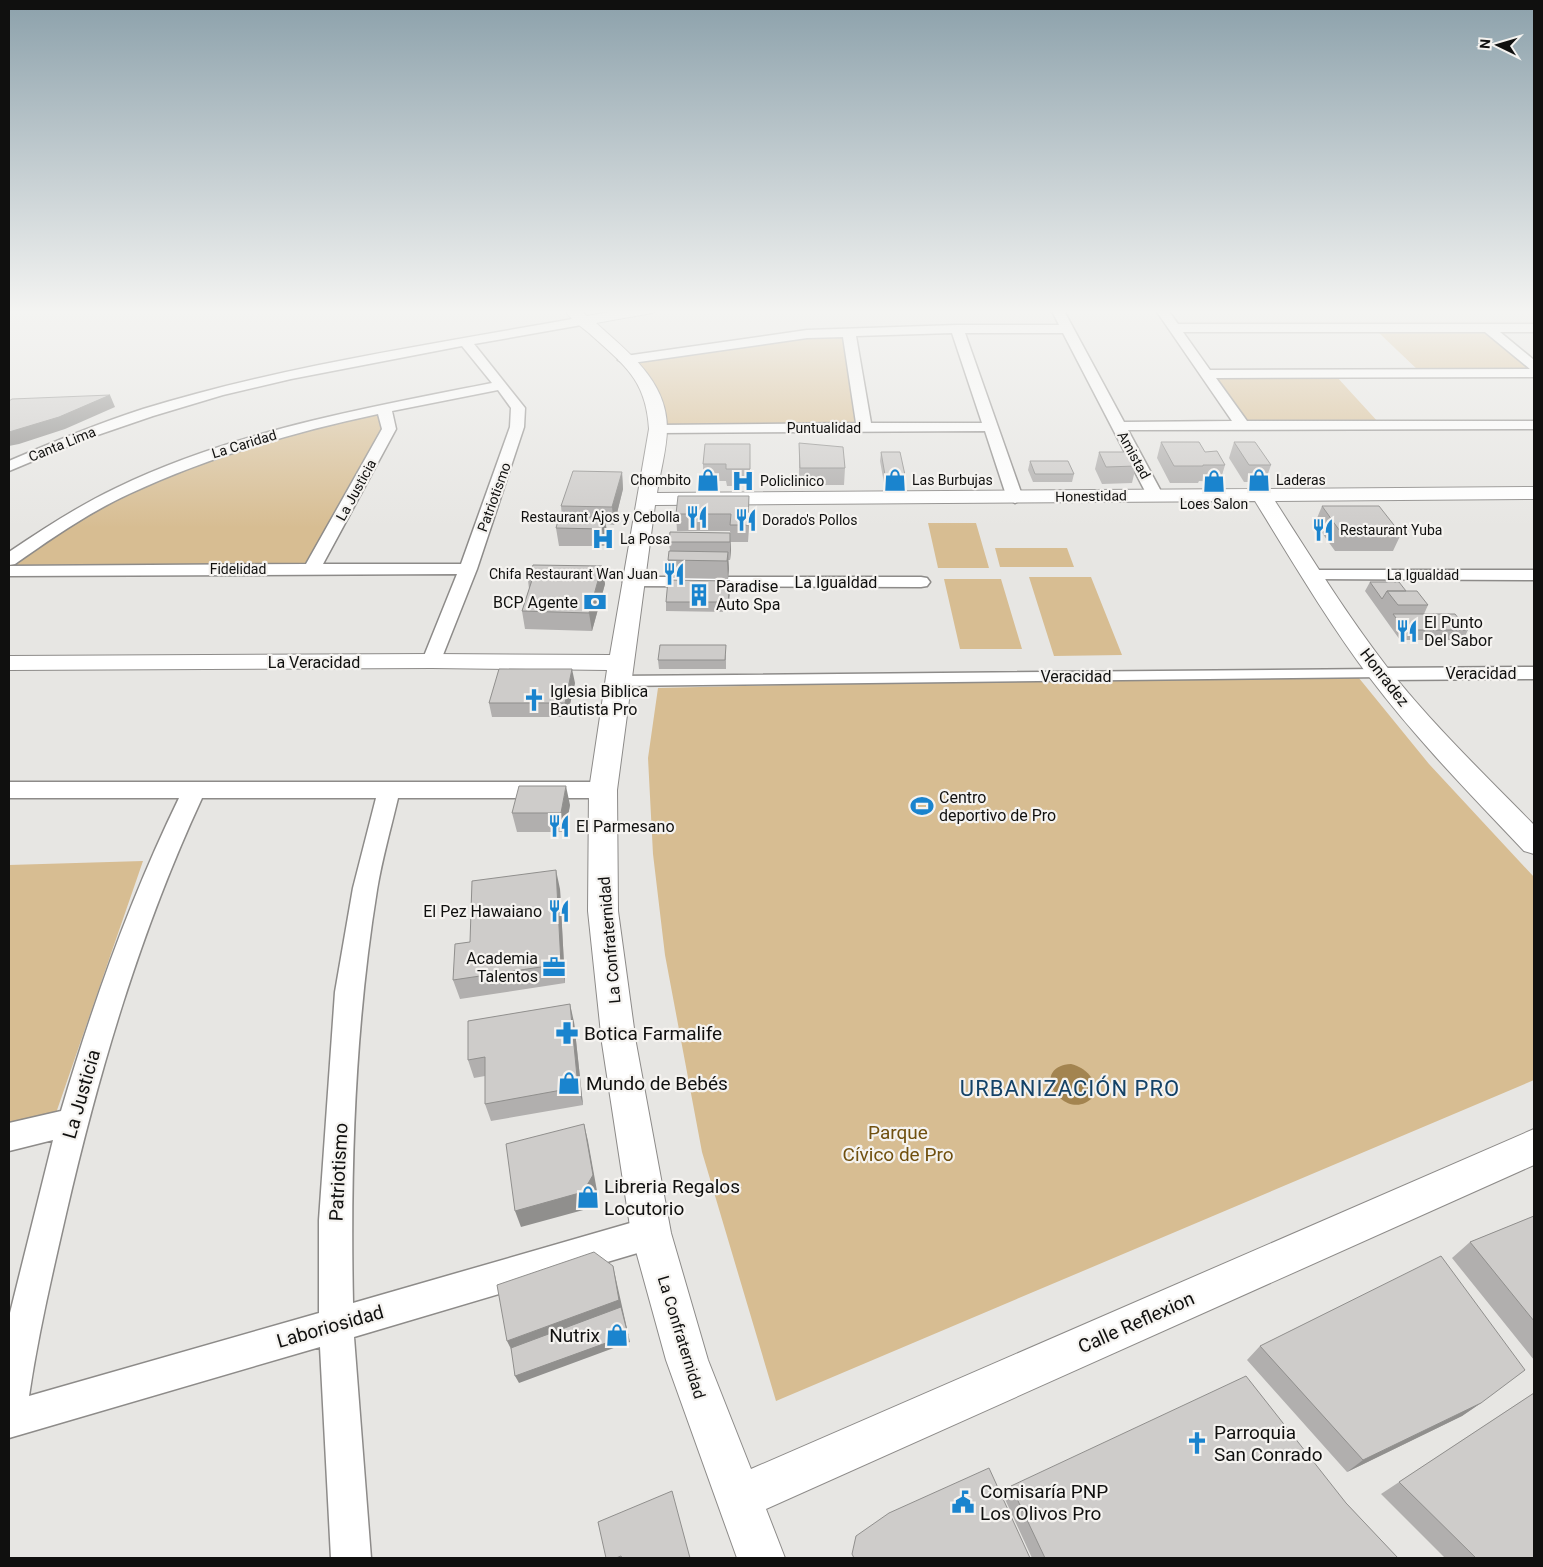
<svg xmlns="http://www.w3.org/2000/svg" width="1543" height="1567" font-family="Roboto,sans-serif">
<style>
.green{fill:#d7bd92}
.water{fill:#a38450}
.lines{fill:none;stroke-linecap:round;stroke-linejoin:round}
.pedestrian-casing{stroke:#8d8b89;stroke-width:3}
.minor-casing{stroke:#8d8b89;stroke-width:3}
.tertiary-casing{stroke:#8d8b89;stroke-width:2}
.pedestrian{fill:#fff;fill-rule:evenodd}
.minor{fill:#fff;fill-rule:evenodd}
.tertiary{fill:#fff;fill-rule:evenodd}
.wall{fill:#b1afae}
.shaded-wall{fill:#908f8d}
.building{fill:#ceccca;stroke:#908f8d}
.labels{text-anchor:middle;stroke-width:4.5;stroke-linejoin:round;paint-order:stroke}
.far-street-label{font-size:14px;fill:#10100f;stroke:#f5f3f0}
.far-poi-label{font-size:14px;fill:#10100f;stroke:#f5f3f0;text-anchor:start}
.street-label{font-size:16px;fill:#10100f;stroke:#f5f3f0}
.poi-label{font-size:16px;fill:#10100f;stroke:#f5f3f0;text-anchor:start}
.near-poi-label{font-size:19px;fill:#10100f;stroke:#f5f3f0;text-anchor:start}
.near-street-label{font-size:19px;fill:#10100f;stroke:#f5f3f0}
.near-park-label{font-size:19px;fill:#70500f;stroke:#f5f3f0}
.near-quarter-label{font-size:22px;letter-spacing:1px;fill:#144267;stroke:#f5f3f0}
</style>
<rect width="100%" height="100%" fill="#e7e6e3"/>
<path class="green" d="M 1485,330 L 1534,371 L 1419,371 L 1377,331 Z
M 843,335 L 855,424 L 666,425 C 660,396 655,383 635,361 L 803,338 Z
M 1213,376 L 1336,376 L 1379,423 L 1248,424 Z
M 377,413 L 382,430 L 306,564 L 12,565 L 29,550 L 68,525 L 165,475 L 263,440 Z
M 928,523 L 976,523 L 989,568 L 938,568 Z
M 995,548 L 1067,548 L 1074,567 L 1000,567 Z
M 1029,577 L 1091,577 L 1122,655 L 1054,656 Z
M 944,579 L 1001,579 L 1022,649 L 960,649 Z
M 1354,672 L 1429,764 L 1534,877 L 1534,1080 L 776,1401 L 702,1152 L 665,955 L 653,854 L 648,758 L 658,688 Z
M 143,861 L 55,1116 L 9,1128 L 9,865 Z"/>
<path class="water" d="M 1071,1064 C 1086,1068 1098,1079 1094,1096 C 1067,1127 1025,1067 1071,1064 Z"/>
<g class="lines">
<defs>
<path id="pedestrian" d="M 1380,669 L 1387,674 L 1385,677 L 617,686 L 610,681 L 617,676 Z"/>
<path id="minor" d="M 1051,309 L 1063,309 L 1124,422 L 1232,421 L 1155,309 L 1167,309 L 1178,324 L 1534,324 L 1534,332 L 1500,332 L 1534,360 L 1534,377 L 1216,378 L 1247,421 L 1534,421 L 1534,429 L 1128,430 L 1163,495 L 1155,500 L 1147,495 L 1063,333 L 965,333 L 1023,498 L 1015,503 L 1007,498 L 985,431 L 658,433 L 651,429 L 658,425 L 856,423 L 843,337 L 807,338 L 625,364 L 618,360 L 625,356 L 807,330 L 957,325 L 1059,325 ZM 1183,332 L 1485,332 L 1530,369 L 1210,370 ZM 952,333 L 982,423 L 871,423 L 856,336 Z
M 583,317 L 587,318 L 589,321 L 587,324 L 474,344 L 525,408 L 524,427 L 477,569 L 439,665 L 432,667 L 425,665 L 422,661 L 457,574 L 9,576 L 9,566 L 306,564 L 382,429 L 378,414 C 293,432 208,457 129,494 C 88,513 52,538 15,564 L 9,565 L 9,552 C 43,529 78,506 116,488 C 234,431 365,408 492,383 L 462,346 L 291,379 L 223,395 L 153,416 L 83,440 L 9,471 L 9,461 C 53,442 97,424 143,409 C 286,365 436,344 583,317 ZM 498,390 L 511,408 L 510,427 L 461,564 L 323,564 L 396,429 L 392,411 Z
M 1312,570 L 1534,570 L 1534,580 L 1306,579 L 1303,575 L 1306,571 Z
M 632,577 L 921,577 L 927,578 L 930,582 L 927,586 L 921,587 L 626,586 L 623,582 L 626,578 Z
M 1534,667 L 1534,679 L 1380,680 L 1373,678 L 1370,674 L 1373,670 L 1380,668 Z
M 9,782 L 603,782 L 611,784 L 614,790 L 611,796 L 603,798 L 398,798 C 391,828 382,859 377,890 C 355,1026 350,1165 353,1303 L 651,1217 L 662,1222 L 667,1233 L 662,1244 L 651,1249 L 354,1337 L 371,1558 L 331,1558 L 320,1347 L 9,1438 L 9,1317 L 53,1140 L 9,1151 L 9,1123 L 61,1111 C 93,1003 130,899 179,798 L 9,798 ZM 202,798 L 376,798 L 353,888 L 335,992 L 319,1220 L 319,1313 L 29,1396 C 38,1335 52,1275 66,1214 C 99,1071 140,932 202,798 Z"/>
<path id="tertiary" d="M 564,309 L 579,309 L 587,316 L 628,309 L 659,309 L 652,313 L 596,323 C 628,352 667,381 667,428 C 667,449 660,472 657,493 L 1253,489 L 1260,487 L 1267,489 L 1534,487 L 1534,499 L 1275,501 C 1311,557 1346,614 1387,667 C 1432,724 1484,774 1534,825 L 1534,854 L 1524,851 C 1471,795 1417,740 1370,678 C 1328,622 1292,561 1255,501 L 655,505 L 617,790 L 618,911 L 636,1043 L 671,1233 L 708,1360 L 751,1469 L 1534,1129 L 1534,1165 L 766,1509 L 785,1558 L 737,1558 L 666,1360 L 631,1233 L 602,1043 L 588,911 L 589,790 L 607,670 L 432,668 L 9,670 L 9,656 L 432,654 L 610,655 L 649,429 C 646,379 624,365 589,333 C 580,326 569,318 564,309 Z"/>
</defs>
<use href="#pedestrian" class="pedestrian-casing"/>
<use href="#minor" class="minor-casing"/>
<use href="#tertiary" class="tertiary-casing"/>
<use href="#pedestrian" class="pedestrian"/>
<use href="#minor" class="minor"/>
<use href="#tertiary" class="tertiary"/>
</g>
<path class="wall" d="M 1161,442 L 1205,452 L 1225,465 L 1220,482 L 1199,481 L 1198,483 L 1170,483 L 1157,458 Z
M 1234,442 L 1271,465 L 1265,482 L 1244,482 L 1229,458 Z
M 799,443 L 845,468 L 844,485 L 799,485 Z
M 750,444 L 750,486 L 727,486 L 726,481 L 703,481 L 703,464 Z
M 881,452 L 905,475 L 904,483 L 884,483 L 880,461 Z
M 1099,452 L 1136,466 L 1132,483 L 1102,484 L 1095,469 Z
M 1030,461 L 1074,474 L 1072,482 L 1033,482 L 1028,470 Z
M 622,472 L 623,489 L 614,525 L 606,524 L 607,535 L 605,546 L 559,546 L 556,528 L 562,517 L 561,506 Z
M 749,496 L 748,542 L 731,542 L 730,531 L 677,531 L 676,514 Z
M 1322,506 L 1401,534 L 1393,551 L 1335,551 L 1315,523 Z
M 730,533 L 731,550 L 730,560 L 728,560 L 729,569 L 728,579 L 669,578 L 668,560 L 670,551 L 669,542 Z
M 602,566 L 605,584 L 592,631 L 525,629 L 522,611 L 529,589 L 528,580 Z
M 1370,582 L 1406,591 L 1428,605 L 1424,614 L 1468,630 L 1463,640 L 1400,640 L 1365,591 Z
M 730,590 L 728,612 L 666,611 L 666,602 Z
M 726,655 L 726,669 L 659,669 L 658,660 Z
M 575,683 L 567,717 L 492,717 L 489,703 Z
M 570,805 L 565,832 L 517,832 L 512,813 Z
M 560,889 L 565,983 L 460,999 L 453,980 L 470,942 Z
M 574,1022 L 583,1105 L 491,1121 L 485,1104 L 485,1076 L 474,1078 L 468,1060 Z
M 1534,1216 L 1534,1360 L 1452,1258 L 1470,1242 Z
M 1260,1346 L 1481,1403 L 1462,1416 L 1347,1472 L 1247,1360 Z
M 1534,1393 L 1534,1558 L 1445,1558 L 1381,1494 Z
M 1011,1486 L 1346,1503 L 1398,1558 L 1032,1558 L 1004,1497 Z"/>
<path class="shaded-wall" d="M 110,395 L 115,407 L 65,429 L 19,444 L 9,446 L 9,432 Z
M 622,472 L 623,489 L 614,525 L 612,507 Z
M 749,496 L 749,514 L 748,542 L 748,525 Z
M 605,517 L 607,535 L 605,546 L 602,529 Z
M 730,533 L 731,550 L 730,560 Z
M 728,552 L 729,569 L 728,579 L 727,561 Z
M 602,566 L 605,584 L 592,631 L 589,613 Z
M 730,581 L 730,590 L 728,612 L 728,602 Z
M 572,669 L 575,683 L 567,717 L 565,703 Z
M 566,786 L 570,805 L 565,832 L 561,813 Z
M 556,870 L 560,889 L 565,983 L 561,964 Z
M 570,1004 L 574,1022 L 583,1105 L 578,1087 Z
M 584,1124 L 588,1141 L 597,1191 L 587,1209 L 521,1227 L 515,1211 Z
M 613,1266 L 630,1342 L 519,1383 L 515,1376 L 514,1355 L 507,1341 Z
M 1481,1403 L 1462,1416 L 1347,1472 L 1363,1460 Z"/>
<path class="building" d="M 110,395 L 59,417 L 9,432 L 9,401 L 12,399 Z
M 1161,442 L 1199,442 L 1205,452 L 1217,451 L 1225,465 L 1203,465 L 1203,466 L 1174,466 Z
M 1234,442 L 1255,442 L 1271,465 L 1249,465 Z
M 799,443 L 843,447 L 845,468 L 800,468 Z
M 705,444 L 750,444 L 750,469 L 726,469 L 726,464 L 703,464 Z
M 881,452 L 900,452 L 905,475 L 885,475 Z
M 1099,452 L 1131,452 L 1136,466 L 1106,467 Z
M 1030,461 L 1068,461 L 1074,474 L 1035,474 Z
M 573,471 L 622,472 L 612,507 L 561,506 Z
M 678,496 L 749,496 L 748,525 L 730,525 L 731,514 L 676,514 Z
M 1322,506 L 1379,506 L 1401,534 L 1342,534 Z
M 559,517 L 605,517 L 602,529 L 556,528 Z
M 670,532 L 730,533 L 730,542 L 669,542 Z
M 669,551 L 728,552 L 727,561 L 668,560 Z
M 533,565 L 602,566 L 589,613 L 522,611 L 532,580 L 528,580 Z
M 668,580 L 730,581 L 728,602 L 666,602 Z
M 1370,582 L 1399,582 L 1406,591 L 1387,591 L 1382,599 Z
M 1387,591 L 1417,591 L 1428,605 L 1398,605 Z
M 1393,614 L 1455,614 L 1468,630 L 1405,630 Z
M 660,645 L 726,645 L 725,660 L 658,660 Z
M 499,669 L 572,669 L 565,703 L 489,703 Z
M 519,786 L 566,786 L 561,813 L 512,813 Z
M 556,870 L 561,964 L 453,980 L 455,944 L 470,942 L 472,881 Z
M 570,1004 L 578,1087 L 485,1104 L 485,1057 L 468,1060 L 468,1021 Z
M 584,1124 L 593,1175 L 583,1192 L 515,1211 L 506,1144 Z
M 1534,1216 L 1534,1321 L 1470,1242 Z
M 594,1252 L 613,1266 L 619,1300 L 507,1341 L 497,1285 Z
M 1441,1256 L 1525,1370 L 1481,1403 L 1363,1460 L 1260,1346 Z
M 621,1307 L 628,1335 L 515,1376 L 511,1348 Z
M 1246,1376 L 1346,1503 L 1398,1558 L 1045,1558 L 1011,1486 Z
M 1534,1393 L 1534,1558 L 1476,1558 L 1399,1482 Z
M 989,1468 L 1030,1558 L 854,1558 L 852,1554 L 856,1536 L 889,1513 Z
M 672,1491 L 690,1558 L 622,1558 L 621,1556 L 616,1558 L 606,1558 L 598,1522 Z"/>
<linearGradient id="sky" x2="0" y2="1"><stop stop-color="#8ca1ab"/><stop offset="0.59" stop-color="#f4f4f2"/><stop offset="1" stop-color="#f4f4f2" stop-opacity="0"/></linearGradient>
<rect width="1543" height="528" fill="url(#sky)"/>
<defs>
<symbol id="shop-bare" viewBox="-9 -9 18 18"><path d="M-5-2.5h2.3a2.7 3.5 0 0 1 5.4 0H5L5.5 6h-11ZM-1.5-2.5h3a1.5 2.3 0 0 0-3 0Z" fill="#1a84ce" stroke="#f5f3f0" stroke-width="2.5" paint-order="stroke"/></symbol>
<symbol id="hospital-bare" viewBox="-9 -9 18 18"><path d="M-5-5h3v3.5h4V-5h3V5h-3V1.5h-4V5h-3Z" fill="#1a84ce" stroke="#f5f3f0" stroke-width="2.5" paint-order="stroke"/></symbol>
<symbol id="restaurant-bare" viewBox="-9 -9 18 18"><path d="M-5-6h1v4h1v-4h1v4h1v-4h1v5L-1.5 .5V6h-2V.5L-5-1ZM5-6V6H3V1.5H1.5Q1.5-4 5-6Z" fill="#1a84ce" stroke="#f5f3f0" stroke-width="2.5" paint-order="stroke"/></symbol>
<symbol id="building-bare" viewBox="-9 -9 18 18"><path d="M-4-6H4V6H1V3H-1V6H-4ZM-2.5-4.3h1.7v1.8h-1.7ZM.8-4.3h1.7v1.8H.8ZM-2.5-1h1.7V.8h-1.7ZM.8-1h1.7V.8H.8Z" fill="#1a84ce" stroke="#f5f3f0" stroke-width="2.5" paint-order="stroke"/></symbol>
<symbol id="bank-bare" viewBox="-9 -9 18 18"><path d="M-6-4H6V4H-6ZM0-2.3a2.3 2.3 0 1 0 0 4.6a2.3 2.3 0 1 0 0-4.6Z" fill="#1a84ce" stroke="#f5f3f0" stroke-width="2.5" paint-order="stroke"/></symbol>
<symbol id="church-bare" viewBox="-9 -9 18 18"><path d="M-1.2-6h2.4v3.5h3.3v2.4h-3.3V6h-2.4V-.1h-3.3v-2.4h3.3Z" fill="#1a84ce" stroke="#f5f3f0" stroke-width="2.5" paint-order="stroke"/></symbol>
<symbol id="stadium-bare" viewBox="-9 -9 18 18"><path d="M0-5a6.5 5 0 1 0 0 10a6.5 5 0 1 0 0-10ZM-3.5-1.8h7v3.6h-7Z" fill="#1a84ce" stroke="#f5f3f0" stroke-width="2.5" paint-order="stroke"/></symbol>
<symbol id="office-bare" viewBox="-9 -9 18 18"><path d="M-6-3h4V-5.5h4V-3h4V5H-6ZM-1-4.5V-3h2v-1.5ZM-6 0V1H6V0Z" fill="#1a84ce" stroke="#f5f3f0" stroke-width="2.5" paint-order="stroke"/></symbol>
<symbol id="pharmacy-bare" viewBox="-9 -9 18 18"><path d="M-2-6h4v4h4v4h-4v4h-4v-4h-4v-4h4Z" fill="#1a84ce" stroke="#f5f3f0" stroke-width="2.5" paint-order="stroke"/></symbol>
<symbol id="civic-bare" viewBox="-9 -9 18 18"><path d="M-.6-6.5H3V-4.5H.6V-3L4-1V1h2V6H-6V1h2V-1L-.6-3ZM-1.2 2.5V6h2.4V2.5Z" fill="#1a84ce" stroke="#f5f3f0" stroke-width="2.5" paint-order="stroke"/></symbol>
</defs>
<g fill-rule="evenodd">
<use href="#shop-bare" x="692" y="464" width="32" height="32"/>
<use href="#shop-bare" x="879" y="464" width="32" height="32"/>
<use href="#shop-bare" x="1243" y="464" width="32" height="32"/>
<use href="#hospital-bare" x="727" y="465" width="32" height="32"/>
<use href="#shop-bare" x="1198" y="465" width="32" height="32"/>
<use href="#restaurant-bare" x="681" y="501" width="32" height="32"/>
<use href="#restaurant-bare" x="730" y="504" width="32" height="32"/>
<use href="#restaurant-bare" x="1307" y="514" width="32" height="32"/>
<use href="#hospital-bare" x="587" y="523" width="32" height="32"/>
<use href="#restaurant-bare" x="658" y="558" width="32" height="32"/>
<use href="#building-bare" x="683" y="579" width="32" height="32"/>
<use href="#bank-bare" x="579" y="586" width="32" height="32"/>
<use href="#restaurant-bare" x="1391" y="615" width="32" height="32"/>
<use href="#church-bare" x="518" y="684" width="32" height="32"/>
<use href="#stadium-bare" x="906" y="790" width="32" height="32"/>
<use href="#restaurant-bare" x="543" y="810" width="32" height="32"/>
<use href="#restaurant-bare" x="543" y="895" width="32" height="32"/>
<use href="#office-bare" x="538" y="951" width="32" height="32"/>
<use href="#pharmacy-bare" x="551" y="1017" width="32" height="32"/>
<use href="#shop-bare" x="553" y="1067" width="32" height="32"/>
<use href="#shop-bare" x="572" y="1181" width="32" height="32"/>
<use href="#shop-bare" x="601" y="1319" width="32" height="32"/>
<use href="#church-bare" x="1181" y="1427" width="32" height="32"/>
<use href="#civic-bare" x="947" y="1486" width="32" height="32"/>
</g>
<g class="labels">
<g class="far-street-label">
<text x="824" y="433">Puntualidad</text>
<text transform="translate(62 444) rotate(-22)" y="5">Canta Lima</text>
<text transform="translate(244 444) rotate(-17)" y="5">La Caridad</text>
<text transform="translate(1134 455) rotate(61)" y="5">Amistad</text>
<text transform="translate(356 490) rotate(-61)" y="5">La Justicia</text>
<text transform="translate(1091 496) rotate(-1)" y="5">Honestidad</text>
<text transform="translate(494 497) rotate(-70)" y="5">Patriotismo</text>
<text x="238" y="574">Fidelidad</text>
<text x="1423" y="580">La Igualdad</text>
</g>
<g class="far-poi-label">
<text x="691" y="485" text-anchor="end">Chombito</text>
<text x="912" y="485">Las Burbujas</text>
<text x="1276" y="485">Laderas</text>
<text x="760" y="486">Policlinico</text>
<text x="1214" y="509" text-anchor="middle">Loes Salon</text>
<text x="680" y="522" text-anchor="end">Restaurant Ajos y Cebolla</text>
<text x="762" y="525">Dorado's Pollos</text>
<text x="1340" y="535">Restaurant Yuba</text>
<text x="620" y="544">La Posa</text>
<text x="658" y="579" text-anchor="end">Chifa Restaurant Wan Juan</text>
</g>
<g class="street-label">
<text x="836" y="588">La Igualdad</text>
<text x="314" y="668">La Veracidad</text>
<text x="1481" y="679">Veracidad</text>
<text x="1076" y="682">Veracidad</text>
<text transform="translate(1385 677) rotate(52)" y="6">Honradez</text>
<text transform="translate(609 940) rotate(-95)" y="6">La Confraternidad</text>
<text transform="translate(682 1337) rotate(73)" y="6">La Confraternidad</text>
</g>
<g class="poi-label">
<text x="716" y="592">Paradise<tspan x="716" dy="18">Auto Spa</tspan></text>
<text x="578" y="608" text-anchor="end">BCP Agente</text>
<text x="1424" y="628">El Punto<tspan x="1424" dy="18">Del Sabor</tspan></text>
<text x="550" y="697">Iglesia Biblica<tspan x="550" dy="18">Bautista Pro</tspan></text>
<text x="939" y="803">Centro<tspan x="939" dy="18">deportivo de Pro</tspan></text>
<text x="576" y="832">El Parmesano</text>
<text x="542" y="917" text-anchor="end">El Pez Hawaiano</text>
<text x="538" y="964" text-anchor="end">Academia<tspan x="538" dy="18">Talentos</tspan></text>
</g>
<g class="near-poi-label">
<text x="584" y="1040">Botica Farmalife</text>
<text x="586" y="1090">Mundo de Bebés</text>
<text x="604" y="1193">Libreria Regalos<tspan x="604" dy="22">Locutorio</tspan></text>
<text x="600" y="1342" text-anchor="end">Nutrix</text>
<text x="1214" y="1439">Parroquia<tspan x="1214" dy="22">San Conrado</tspan></text>
<text x="980" y="1498">Comisaría PNP<tspan x="980" dy="22">Los Olivos Pro</tspan></text>
</g>
<g class="near-street-label">
<text transform="translate(81 1094) rotate(-74)" y="7">La Justicia</text>
<text transform="translate(338 1172) rotate(-87)" y="7">Patriotismo</text>
<text transform="translate(1136 1322) rotate(-24)" y="7">Calle Reflexion</text>
<text transform="translate(330 1326) rotate(-16)" y="7">Laboriosidad</text>
</g>
<g class="near-park-label">
<text x="898" y="1139">Parque<tspan x="898" dy="22">Cívico de Pro</tspan></text>
</g>
<g class="near-quarter-label">
<text x="1070" y="1096">URBANIZACIÓN PRO</text>
</g>
</g>
<rect width="1543" height="1567" fill="none" stroke="#10100f" stroke-width="20"/>
<g transform="translate(1498 45) rotate(275)" stroke="#f5f3f0" stroke-width="4" paint-order="stroke">
<path d="M0-4L9 19L0 12L-9 19Z" fill="#10100f"/>
<text y="-8" font-size="14" font-weight="bold" text-anchor="middle" fill="#10100f">N</text>
</g>
</svg>
